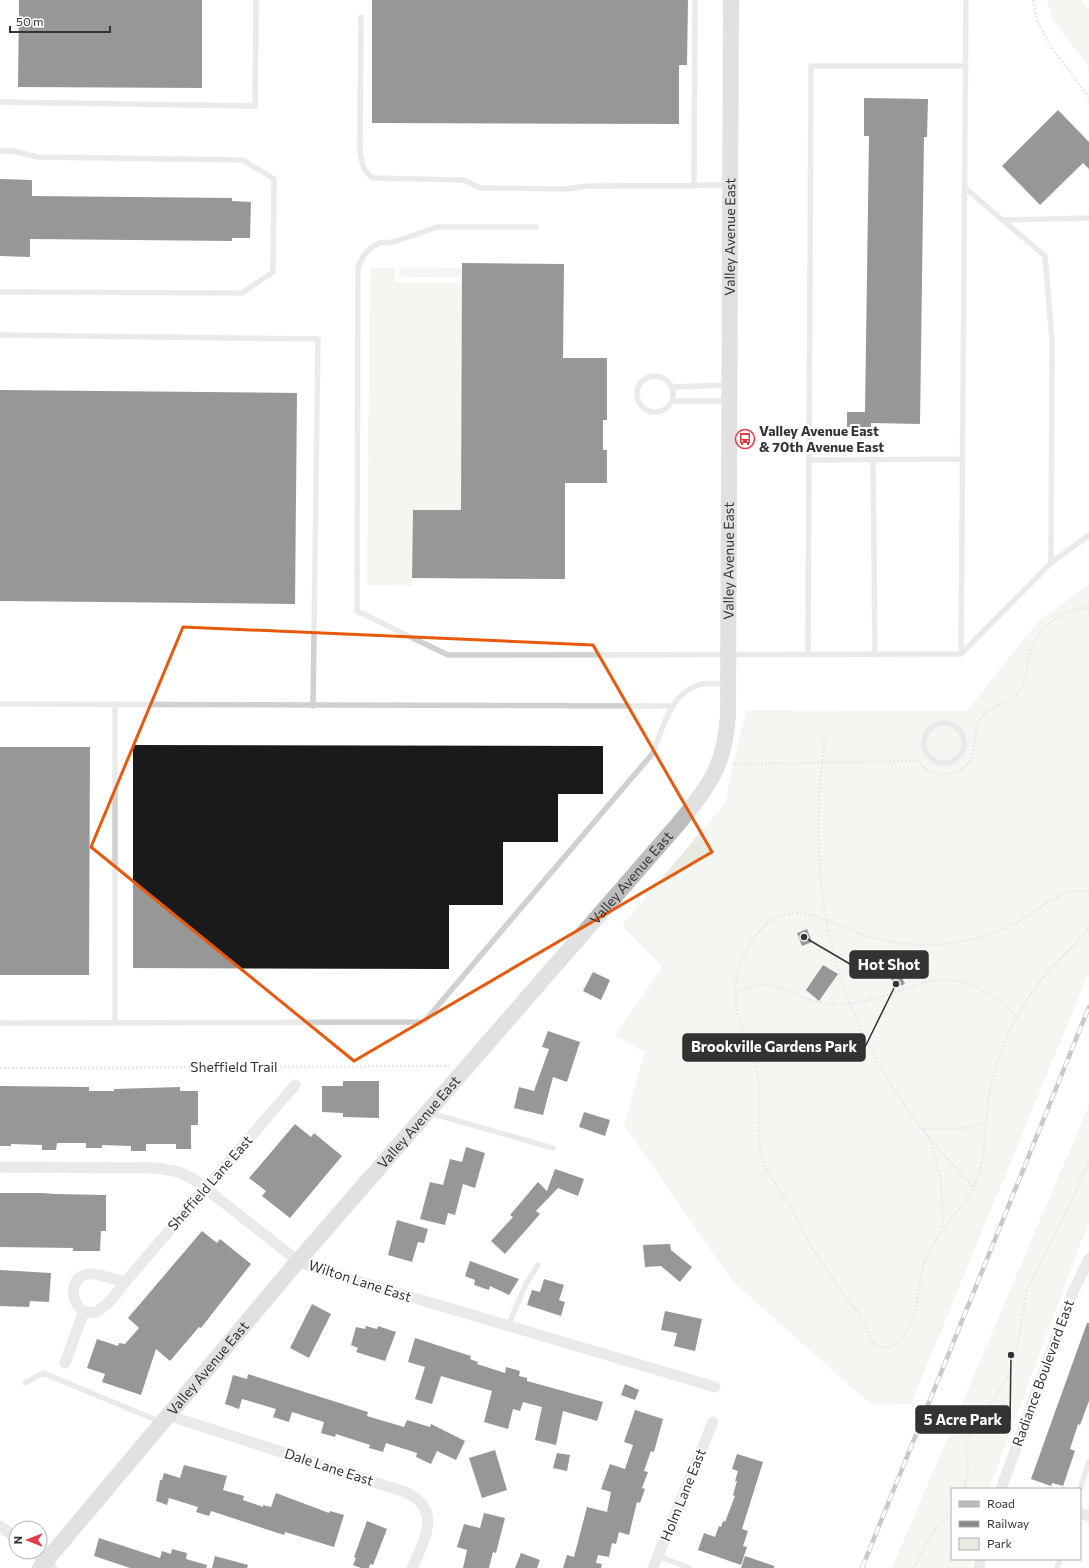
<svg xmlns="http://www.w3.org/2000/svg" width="1089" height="1568" font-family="Commissioner,sans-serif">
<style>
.green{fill:#e6ecdf}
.building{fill:#1a1a1a}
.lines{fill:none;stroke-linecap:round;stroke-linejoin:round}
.path{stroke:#cdcdcd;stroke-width:2.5;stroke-dasharray:2 2;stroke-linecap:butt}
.lane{stroke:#d0d0d0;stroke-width:5.5}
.street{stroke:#d0d0d0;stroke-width:11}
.secondary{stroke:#bdbdbd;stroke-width:16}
.rail-casing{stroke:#888;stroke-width:4.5}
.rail{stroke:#fff;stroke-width:3;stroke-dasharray:9;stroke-linecap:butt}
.marked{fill:none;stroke:#e8590c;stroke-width:3;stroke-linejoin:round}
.labels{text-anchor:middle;stroke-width:4;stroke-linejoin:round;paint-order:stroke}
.street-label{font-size:14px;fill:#333;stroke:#fff}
.poi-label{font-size:14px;font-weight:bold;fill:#333;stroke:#fff;text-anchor:start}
.leader{fill:none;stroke:#333;stroke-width:1.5}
.callout-dot{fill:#333;stroke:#fff;stroke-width:1.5}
.callout{fill:#333;stroke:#333;stroke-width:1.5}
.callout-label{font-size:15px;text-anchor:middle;font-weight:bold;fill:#fff}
</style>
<rect width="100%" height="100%" fill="#fff"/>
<path class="green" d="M 1047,0 L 1081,0 L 1089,11 L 1089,67 L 1052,19 Z
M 399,267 L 462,268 L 462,278 L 399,277 Z
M 370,268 L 395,268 L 395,282 L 462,282 L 461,510 L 413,510 L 412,586 L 367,585 Z
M 1089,585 L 1089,972 L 911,1404 L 872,1405 L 733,1282 L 624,1125 L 645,1052 L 615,1036 L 662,967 L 622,925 L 726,802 L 732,768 L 746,710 L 967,711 L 1038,621 Z
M 1089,1105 L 1089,1221 L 989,1489 L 952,1489 L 952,1559 L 972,1559 L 970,1568 L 892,1568 Z"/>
<path class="building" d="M 19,0 L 202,0 L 202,88 L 18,87 Z
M 372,0 L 688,0 L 687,65 L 679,65 L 679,124 L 372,123 Z
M 864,98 L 928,99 L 927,137 L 924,137 L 920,424 L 871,423 L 871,427 L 847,427 L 847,412 L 865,412 L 869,136 L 864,136 Z
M 1058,110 L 1089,142 L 1089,169 L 1083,163 L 1040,205 L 1002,166 Z
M 0,179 L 32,180 L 32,196 L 232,198 L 232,201 L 251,202 L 250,238 L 232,238 L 232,241 L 30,239 L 30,257 L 0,256 Z
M 462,263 L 564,264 L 563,358 L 607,358 L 607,420 L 603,420 L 603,450 L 607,450 L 607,483 L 565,483 L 565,579 L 412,578 L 413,510 L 461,510 Z
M 0,390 L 297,393 L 295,604 L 0,601 Z
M 133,745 L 603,746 L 603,794 L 558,794 L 558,842 L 503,842 L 503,905 L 449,905 L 449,969 L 133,968 Z
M 0,747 L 90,747 L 89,975 L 0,975 Z
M 807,929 L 812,942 L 802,946 L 797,933 Z
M 823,965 L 838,974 L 819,1001 L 806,990 Z
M 899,971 L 905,984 L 894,988 L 890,974 Z
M 593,972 L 610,980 L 601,1000 L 583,991 Z
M 548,1031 L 580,1042 L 567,1082 L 553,1077 L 543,1115 L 514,1108 L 519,1087 L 534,1091 L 549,1049 L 542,1047 Z
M 343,1081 L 379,1081 L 379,1118 L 343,1117 L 343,1113 L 322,1112 L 322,1086 L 343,1086 Z
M 0,1086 L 89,1087 L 89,1091 L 114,1091 L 114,1089 L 180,1087 L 180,1091 L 198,1091 L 198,1125 L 191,1125 L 191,1149 L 176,1149 L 176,1144 L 146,1144 L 146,1151 L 131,1151 L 131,1146 L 102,1145 L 102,1148 L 86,1148 L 86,1143 L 57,1143 L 56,1150 L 42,1150 L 42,1145 L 11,1144 L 11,1146 L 0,1146 Z
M 584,1112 L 610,1120 L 605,1136 L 579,1127 Z
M 295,1124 L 311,1137 L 314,1133 L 342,1156 L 290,1218 L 262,1196 L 266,1191 L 249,1178 Z
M 466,1147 L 485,1153 L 475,1188 L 463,1184 L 455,1215 L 448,1213 L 445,1225 L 420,1219 L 430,1182 L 443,1185 L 450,1159 L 462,1162 Z
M 555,1169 L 584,1179 L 578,1196 L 558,1188 L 536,1211 L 540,1214 L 505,1254 L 491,1241 L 513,1217 L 510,1215 L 538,1182 L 547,1191 Z
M 0,1193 L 42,1193 L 55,1194 L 106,1195 L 106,1231 L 101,1231 L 100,1251 L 73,1251 L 73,1248 L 0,1247 Z
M 397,1220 L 428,1229 L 424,1243 L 418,1242 L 412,1262 L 388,1255 Z
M 202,1231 L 217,1243 L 220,1239 L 251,1264 L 201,1328 L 199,1327 L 170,1361 L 156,1349 L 141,1395 L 102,1382 L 105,1374 L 87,1368 L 97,1339 L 118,1346 L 119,1343 L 125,1344 L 139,1328 L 128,1318 Z
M 670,1244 L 671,1250 L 692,1267 L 680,1282 L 661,1266 L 645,1267 L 643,1245 Z
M 470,1261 L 519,1279 L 509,1295 L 490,1286 L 489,1290 L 474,1285 L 475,1280 L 465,1276 Z
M 0,1270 L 51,1273 L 49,1302 L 30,1301 L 29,1307 L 0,1306 Z
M 544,1279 L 564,1285 L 559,1300 L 565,1302 L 561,1316 L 527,1305 L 532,1290 L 540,1292 Z
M 312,1304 L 331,1314 L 309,1358 L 290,1348 Z
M 665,1311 L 702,1319 L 695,1351 L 674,1346 L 677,1333 L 661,1330 Z
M 1087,1323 L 1089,1323 L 1089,1401 L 1080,1425 L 1078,1424 L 1070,1449 L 1075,1451 L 1063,1486 L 1052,1483 L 1051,1486 L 1031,1479 Z
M 366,1326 L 377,1329 L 378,1326 L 396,1332 L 385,1361 L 356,1352 L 358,1348 L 351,1345 L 356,1327 L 365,1329 Z
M 415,1338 L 471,1356 L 470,1359 L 478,1362 L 477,1364 L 505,1373 L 506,1367 L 520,1371 L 519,1376 L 527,1378 L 527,1381 L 603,1402 L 597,1421 L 563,1411 L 556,1445 L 535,1440 L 542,1407 L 523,1402 L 520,1411 L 513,1409 L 508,1429 L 484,1422 L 492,1391 L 441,1376 L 432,1404 L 415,1399 L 425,1367 L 408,1362 Z
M 248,1374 L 368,1412 L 367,1416 L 404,1427 L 407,1420 L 430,1427 L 431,1424 L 465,1441 L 456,1460 L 437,1451 L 431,1464 L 416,1457 L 417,1453 L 386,1443 L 383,1452 L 369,1448 L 370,1445 L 336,1434 L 335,1437 L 321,1433 L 324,1422 L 292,1412 L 289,1422 L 273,1417 L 276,1409 L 242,1399 L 239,1409 L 225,1404 L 233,1375 L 247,1379 Z
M 625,1384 L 639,1390 L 635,1400 L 621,1395 Z
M 635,1410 L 663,1419 L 654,1452 L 651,1451 L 644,1471 L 648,1472 L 642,1488 L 645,1489 L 640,1503 L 637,1502 L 629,1535 L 619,1532 L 616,1544 L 612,1543 L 609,1557 L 598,1555 L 596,1563 L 602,1564 L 601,1568 L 563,1568 L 567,1555 L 574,1557 L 587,1507 L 607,1512 L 611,1492 L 601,1489 L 610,1464 L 625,1469 L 633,1445 L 624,1442 Z
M 495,1450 L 507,1490 L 482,1498 L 469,1458 Z
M 557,1453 L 570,1455 L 567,1471 L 553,1468 Z
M 737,1454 L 763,1462 L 742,1529 L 748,1531 L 743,1546 L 747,1547 L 741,1565 L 698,1550 L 704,1533 L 715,1537 L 719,1526 L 721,1527 L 723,1521 L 725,1522 L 735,1496 L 733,1495 L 737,1481 L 735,1481 L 738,1471 L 732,1469 Z
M 184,1465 L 227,1476 L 223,1490 L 244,1496 L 243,1500 L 263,1507 L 263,1505 L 271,1507 L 276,1493 L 329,1513 L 330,1511 L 344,1515 L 334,1547 L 285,1532 L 284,1535 L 211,1511 L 209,1516 L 196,1512 L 198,1507 L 169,1498 L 167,1505 L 156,1501 L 160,1480 L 162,1480 L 164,1473 L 180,1478 Z
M 484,1513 L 505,1518 L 496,1553 L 493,1552 L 489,1568 L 463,1568 L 467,1550 L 457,1547 L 464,1524 L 480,1528 Z
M 367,1521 L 387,1529 L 373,1565 L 370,1564 L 369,1568 L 361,1568 L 353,1565 L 356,1558 L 354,1557 Z
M 99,1538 L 160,1558 L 162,1551 L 171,1554 L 172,1549 L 187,1553 L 186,1559 L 207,1565 L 206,1568 L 130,1568 L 94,1556 Z
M 521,1553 L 540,1560 L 537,1568 L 515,1568 Z
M 215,1556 L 248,1565 L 247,1568 L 212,1568 Z
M 745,1556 L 774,1566 L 774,1568 L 741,1568 Z"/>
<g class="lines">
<path class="path" d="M 1033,0 L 1038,23 L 1051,47 L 1089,97
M 824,739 C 824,757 820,775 819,793 C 818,825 818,858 822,890 C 834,1004 893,1108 974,1187
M 733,764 L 918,761 C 926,770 934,776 947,774 C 985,768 967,737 983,715 C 989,706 1011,705 1020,691 C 1028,678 1026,663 1031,650 C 1039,625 1064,610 1089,607
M 1089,892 C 1059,885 1040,912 1014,924 C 992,934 968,942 945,944 C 921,946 897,944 873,938 C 840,930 802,898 769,922 C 744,941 730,981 737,1011 C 743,1036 756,1059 759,1086 C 761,1110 755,1135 762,1158 C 766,1173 777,1185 785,1197 C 795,1214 802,1232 813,1249 C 825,1267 837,1286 850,1303 C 854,1308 859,1313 862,1318 C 867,1326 867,1335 873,1342 C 880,1349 889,1349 897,1343 C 920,1325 916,1284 926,1259 C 938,1228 965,1209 976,1182 C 984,1163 984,1145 986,1125 C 987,1105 990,1085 996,1067 C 1006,1033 1023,1002 1045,975 C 1059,958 1077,945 1089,927
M 736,993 C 777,970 794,1004 834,1004 C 853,1004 872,1000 890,994 C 915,986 934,975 961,982 C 986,988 998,1000 1017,1017
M 0,1068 L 449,1066
M 923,1129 L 966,1128 L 986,1123
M 931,1143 L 941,1180 L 943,1228
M 964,1489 L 968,1472 L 966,1445 L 970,1432 L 996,1396 L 1008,1376 L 1019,1339 L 1027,1289 L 1075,1194 L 1089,1160
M 913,1568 L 935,1529 L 952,1514"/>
<path class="lane" d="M 361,17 L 360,152 C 362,163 363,172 373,178 L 464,180 L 480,188 L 566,189 L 588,186 L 730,185
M 0,102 L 255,106 L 256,0
M 0,151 L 13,151 L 38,157 L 243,160 L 274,179 L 273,272 L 242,293 L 0,292
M 694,186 L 695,0
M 965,188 L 1045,256 L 1052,340 L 1051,563
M 1004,220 L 1089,218
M 536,227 L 437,227 L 394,242 L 380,243 L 373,246 L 364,255 L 358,267 L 357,611 L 448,655 L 961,654 L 1051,563 L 1089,535
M 0,335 L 318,339 L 313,706
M637 394a18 18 0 1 1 36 0a18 18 0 1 1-36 0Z
M 672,387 L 729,385
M 673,401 L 728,401
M 809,460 L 963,459
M 873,460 L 875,655
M 961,654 L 966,0
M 808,655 L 811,66 L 966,66
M 0,704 L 671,706
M 115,704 L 115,1023
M924 743a20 20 0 1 1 40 0a20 20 0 1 1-40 0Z
M 0,1023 L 424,1022 L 653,753 C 663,727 671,691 702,684 C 710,683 719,684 727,684
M 430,1113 L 553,1148
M 508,1326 L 526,1284 L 538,1265
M 25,1383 L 43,1373 L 161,1422
M 1080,1489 L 1089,1462
M 658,1556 L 689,1568
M 1057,1568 L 1060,1559"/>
<path class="street" d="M 0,1167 L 157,1168 L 179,1172 L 195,1180 L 298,1261 L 317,1269 L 715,1387
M 126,1281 C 114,1281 97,1272 88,1274 C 60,1280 77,1324 99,1310 C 110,1304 118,1291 126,1281 L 295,1085
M 65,1363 L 84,1311
M 167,1415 L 405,1492 C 443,1509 425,1539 412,1568
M 1001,1489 L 1073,1292 L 1089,1259
M 1080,1513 L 1089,1516
M 0,1526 L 16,1538
M 35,1552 L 52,1568
M 653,1568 L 713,1422
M 979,1568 L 980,1559"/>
<path class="secondary" id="s1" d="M 40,1568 L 298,1261 L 679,823 C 710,785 725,765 728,715 L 731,0"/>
<defs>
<path id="rail" d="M 862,1568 L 1089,1007"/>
</defs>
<use href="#rail" class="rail-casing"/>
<use href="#rail" class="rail"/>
</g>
<path d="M0 0H1089V1568H0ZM 183,627 L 593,645 L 712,852 L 354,1061 L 91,847 Z" fill="#fff" fill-opacity=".55" fill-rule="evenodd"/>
<path class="marked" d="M 183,627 L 593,645 L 712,852 L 354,1061 L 91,847 Z"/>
<defs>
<symbol id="bus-ring" viewBox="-11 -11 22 22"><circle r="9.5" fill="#fff" stroke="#e63946" stroke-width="1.5"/><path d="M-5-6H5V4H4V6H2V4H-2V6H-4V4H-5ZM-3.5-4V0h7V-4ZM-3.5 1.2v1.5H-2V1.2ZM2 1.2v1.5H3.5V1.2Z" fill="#e63946"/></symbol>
</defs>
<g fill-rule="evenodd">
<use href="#bus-ring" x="734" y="428" width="22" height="22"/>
</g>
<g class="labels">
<g class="street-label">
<text dy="5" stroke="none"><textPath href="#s1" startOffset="1581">Valley Avenue East</textPath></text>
<text dy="5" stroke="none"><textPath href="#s1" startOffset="1257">Valley Avenue East</textPath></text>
<text dy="5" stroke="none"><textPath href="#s1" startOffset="909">Valley Avenue East</textPath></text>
<text x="234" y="1072">Sheffield Trail</text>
<text dy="5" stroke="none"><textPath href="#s1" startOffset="585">Valley Avenue East</textPath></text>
<text transform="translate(210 1183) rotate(-49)" y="5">Sheffield Lane East</text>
<text transform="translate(360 1281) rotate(18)" y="5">Wilton Lane East</text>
<text dy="5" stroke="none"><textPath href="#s1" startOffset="261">Valley Avenue East</textPath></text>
<text transform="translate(1043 1373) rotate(-70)" y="5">Radiance Boulevard East</text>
<text transform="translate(329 1467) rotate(18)" y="5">Dale Lane East</text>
<text transform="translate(683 1495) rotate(-68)" y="5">Holm Lane East</text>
</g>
<g class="poi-label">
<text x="759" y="436">Valley Avenue East<tspan x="759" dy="16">&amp; 70th Avenue East</tspan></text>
</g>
</g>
<path class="leader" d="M804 937L850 964M896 984L865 1047M1011 1355L1010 1420"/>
<g class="callout-dot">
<circle cx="804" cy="937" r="4"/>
<circle cx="896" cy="984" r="4"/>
<circle cx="1011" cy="1355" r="4"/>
</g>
<g class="callout">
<rect x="850" y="951" width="78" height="27" rx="4"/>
<rect x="683" y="1034" width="182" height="27" rx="4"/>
<rect x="916" y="1406" width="94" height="27" rx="4"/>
</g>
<g class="callout-label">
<text x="889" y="970">Hot Shot</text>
<text x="774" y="1052">Brookville Gardens Park</text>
<text x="963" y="1425">5 Acre Park</text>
</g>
<rect x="951" y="1488" width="130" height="72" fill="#ffffff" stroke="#adadad"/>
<rect x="959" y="1501" width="20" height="6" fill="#bdbdbd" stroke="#adadad"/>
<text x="987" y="1508" font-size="12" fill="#333333">Road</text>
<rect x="959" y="1521" width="20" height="6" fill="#888888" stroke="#adadad"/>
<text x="987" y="1528" font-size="12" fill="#333333">Railway</text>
<rect x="959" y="1538" width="20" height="12" fill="#e6ecdf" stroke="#adadad"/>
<text x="987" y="1548" font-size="12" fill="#333333">Park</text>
<g transform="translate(28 1540) rotate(270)"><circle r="19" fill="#ffffff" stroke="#adadad"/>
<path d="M0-3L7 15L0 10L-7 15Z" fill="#e63946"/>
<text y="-6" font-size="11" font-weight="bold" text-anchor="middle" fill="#333333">N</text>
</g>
<path d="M10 26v6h100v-6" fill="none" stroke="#333333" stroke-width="2"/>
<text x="16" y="26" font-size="12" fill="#333333" stroke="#ffffff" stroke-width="3" paint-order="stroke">50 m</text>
</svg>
